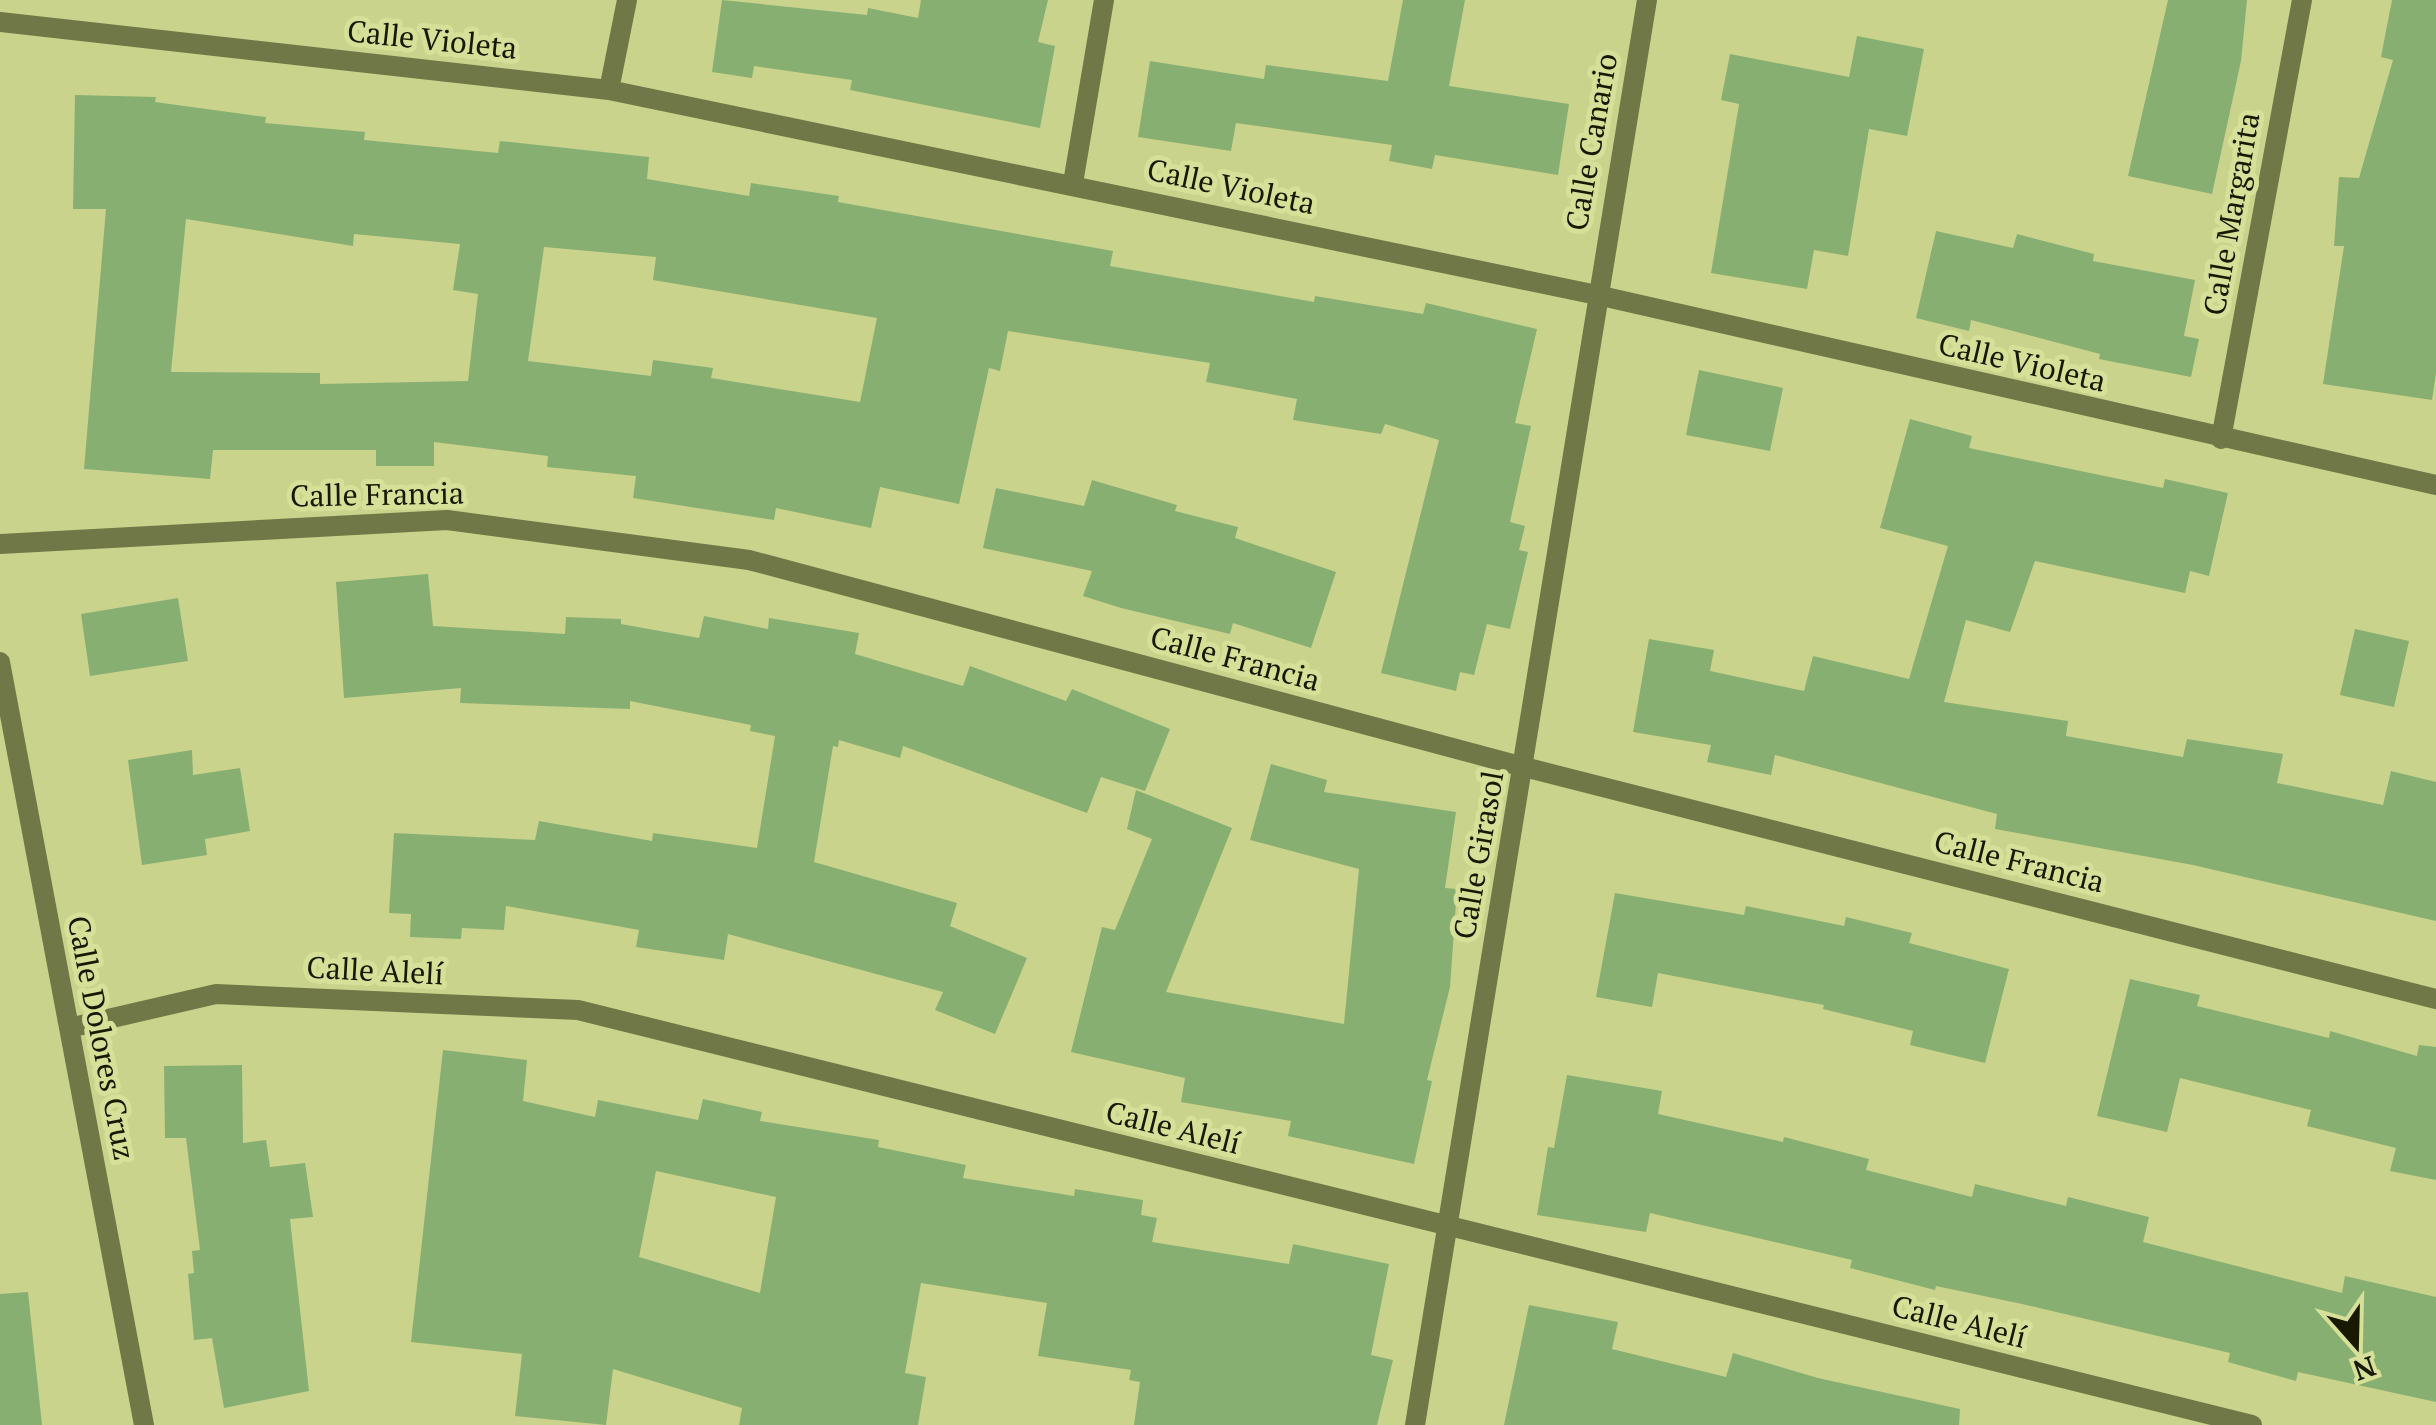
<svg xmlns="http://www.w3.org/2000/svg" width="2436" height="1425" font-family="'PT Serif',serif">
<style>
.building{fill:#88af72;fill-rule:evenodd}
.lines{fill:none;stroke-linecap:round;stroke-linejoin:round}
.minor{stroke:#717847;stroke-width:20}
.labels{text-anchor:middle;stroke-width:10;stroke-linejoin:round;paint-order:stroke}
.street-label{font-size:30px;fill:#171900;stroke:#d6e098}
</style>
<rect width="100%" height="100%" fill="#cad38b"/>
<path class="building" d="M 722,0 L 867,15 L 868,8 L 918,18 L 921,0 L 1048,0 L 1038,42 L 1055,46 L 1040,128 L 850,90 L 852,80 L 754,66 L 752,78 L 712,72 Z
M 1403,0 L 1465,0 L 1449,86 L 1569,104 L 1558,175 L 1435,155 L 1432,169 L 1389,161 L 1392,145 L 1236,123 L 1231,151 L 1138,137 L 1150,61 L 1264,79 L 1266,65 L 1388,81 Z
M 2168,0 L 2247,0 L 2241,61 L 2212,194 L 2128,176 Z
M 2392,0 L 2436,0 L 2436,373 L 2432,400 L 2323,384 L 2344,246 L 2334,246 L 2339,177 L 2359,178 L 2393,60 L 2381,57 Z
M 1857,36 L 1924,49 L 1907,136 L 1869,129 L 1848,256 L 1814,250 L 1807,289 L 1711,273 L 1739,104 L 1721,100 L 1730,54 L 1849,77 Z
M 75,95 L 156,97 L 155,102 L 266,117 L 265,123 L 365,132 L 364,140 L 498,153 L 500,141 L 649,157 L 647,179 L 749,196 L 751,183 L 839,196 L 838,202 L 1113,251 L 1110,266 L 1314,302 L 1315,296 L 1423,314 L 1426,303 L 1537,329 L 1515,423 L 1531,426 L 1510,522 L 1525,526 L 1519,550 L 1528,552 L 1510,629 L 1487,624 L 1474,675 L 1460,672 L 1456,691 L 1381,673 L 1439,440 L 1385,424 L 1381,434 L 1293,420 L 1297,399 L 1206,382 L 1210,363 L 1008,331 L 1000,371 L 989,368 L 959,504 L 880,487 L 871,528 L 776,508 L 774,520 L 633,498 L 636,476 L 547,467 L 548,456 L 434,442 L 434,466 L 376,466 L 376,450 L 213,450 L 210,479 L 84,469 L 106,209 L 73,209 ZM 186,219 L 353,246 L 354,234 L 460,244 L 453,290 L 478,294 L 468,381 L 320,384 L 320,373 L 171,372 ZM 544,247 L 656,257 L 653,280 L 877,318 L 860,402 L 711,378 L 713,368 L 653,360 L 651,376 L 528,361 Z
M 1936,231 L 2013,248 L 2017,234 L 2094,254 L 2093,261 L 2195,280 L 2184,336 L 2199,339 L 2191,377 L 2099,359 L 2100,354 L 1971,320 L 1969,331 L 1916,318 Z
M 1699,370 L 1783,388 L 1770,451 L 1686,435 Z
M 1910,419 L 1972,436 L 1969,448 L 2163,488 L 2165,479 L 2228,493 L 2209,576 L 2190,571 L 2185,593 L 2035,561 L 2010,632 L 1966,620 L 1944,702 L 2068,721 L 2066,736 L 2183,757 L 2187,739 L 2283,754 L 2277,783 L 2383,805 L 2391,771 L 2436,782 L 2436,921 L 2193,865 L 1995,829 L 1997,814 L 1775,755 L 1771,775 L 1707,762 L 1711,745 L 1633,732 L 1649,639 L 1714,650 L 1710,671 L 1804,691 L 1813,656 L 1909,679 L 1948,546 L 1880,528 Z
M 1092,480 L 1177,505 L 1175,511 L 1238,527 L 1235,538 L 1336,572 L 1311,648 L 1233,623 L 1230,634 L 1121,608 L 1083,596 L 1092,571 L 983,548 L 996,488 L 1084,506 Z
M 428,574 L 433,626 L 565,634 L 566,617 L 621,619 L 621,624 L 699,638 L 704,616 L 768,629 L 769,618 L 859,633 L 855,654 L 963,686 L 970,666 L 1066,701 L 1072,689 L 1170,729 L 1145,791 L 1101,777 L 1087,813 L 903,746 L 900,758 L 839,740 L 838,747 L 833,746 L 814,862 L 957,903 L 950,926 L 1027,958 L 995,1034 L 935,1010 L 943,992 L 728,934 L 724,960 L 636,947 L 639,930 L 506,906 L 504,930 L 462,928 L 461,939 L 410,937 L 411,914 L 389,913 L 394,833 L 535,840 L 539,821 L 652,841 L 653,833 L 757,848 L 775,736 L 750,731 L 751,725 L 630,701 L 630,709 L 460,703 L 461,688 L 344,698 L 336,582 Z
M 178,598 L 188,661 L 90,676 L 81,614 Z
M 2355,629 L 2409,641 L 2394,707 L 2340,695 Z
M 192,750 L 193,775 L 240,768 L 250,831 L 205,839 L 207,855 L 142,865 L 128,760 Z
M 1271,764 L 1327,780 L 1324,792 L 1456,812 L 1445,888 L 1457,889 L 1450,987 L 1427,1080 L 1432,1081 L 1414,1164 L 1288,1136 L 1291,1121 L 1181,1102 L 1185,1078 L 1071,1052 L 1102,927 L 1115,930 L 1152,839 L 1127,829 L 1136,790 L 1232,828 L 1166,992 L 1344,1024 L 1359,869 L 1250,840 Z
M 1615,893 L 1744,915 L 1746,906 L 1844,926 L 1846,917 L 1912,933 L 1909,943 L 2009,969 L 1985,1063 L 1910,1045 L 1913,1031 L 1823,1009 L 1824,1005 L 1658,973 L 1652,1007 L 1596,997 Z
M 2130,979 L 2200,995 L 2197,1006 L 2329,1038 L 2330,1031 L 2417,1056 L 2419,1045 L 2436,1047 L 2436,1180 L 2390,1171 L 2396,1148 L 2307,1126 L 2311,1110 L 2180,1078 L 2167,1132 L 2097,1116 Z
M 443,1050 L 527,1060 L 523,1101 L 595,1117 L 598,1100 L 698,1120 L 703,1099 L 762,1112 L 760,1121 L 879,1140 L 878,1147 L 966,1165 L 963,1178 L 1074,1196 L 1075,1189 L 1143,1200 L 1141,1215 L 1157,1218 L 1152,1242 L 1289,1264 L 1293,1244 L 1389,1264 L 1371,1355 L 1393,1360 L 1377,1425 L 1134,1425 L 1140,1382 L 1129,1380 L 1131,1370 L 1038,1356 L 1047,1303 L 921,1283 L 905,1373 L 926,1377 L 918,1425 L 739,1425 L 742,1408 L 613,1369 L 606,1425 L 515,1416 L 522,1354 L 411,1342 ZM 656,1171 L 776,1197 L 760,1293 L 639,1257 Z
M 242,1065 L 243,1143 L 266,1140 L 270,1167 L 305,1163 L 313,1217 L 290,1219 L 309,1391 L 224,1408 L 212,1338 L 194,1340 L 188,1274 L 194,1273 L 192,1251 L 200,1250 L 186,1138 L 165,1138 L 164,1066 Z
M 1567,1075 L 1662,1091 L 1658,1114 L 1783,1142 L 1784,1137 L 1869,1159 L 1866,1170 L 1972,1197 L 1975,1184 L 2066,1206 L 2068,1197 L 2149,1217 L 2143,1242 L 2342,1293 L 2345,1276 L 2436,1297 L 2436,1402 L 2298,1372 L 2296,1381 L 2228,1362 L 2230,1353 L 2022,1304 L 1936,1286 L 1935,1290 L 1850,1268 L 1852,1260 L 1650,1213 L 1646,1232 L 1537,1215 L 1548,1147 L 1554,1148 Z
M 28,1292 L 42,1425 L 0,1425 L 0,1294 Z
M 1529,1305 L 1618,1322 L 1612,1349 L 1726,1377 L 1733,1353 L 1818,1378 L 1960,1409 L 1959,1425 L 1504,1425 Z"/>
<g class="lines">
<path class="minor" d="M 0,22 L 609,90 L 1597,295 L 2436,485
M 609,90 L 627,0
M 1073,183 L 1104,0
M 2221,439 L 2302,0
M 0,544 L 447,520 L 749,560 L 1524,767 L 2436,999
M 0,662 L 144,1425
M 69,1028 L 216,994 L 578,1010 L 2252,1425
M 1415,1425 L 1647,0"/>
</g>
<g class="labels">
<g class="street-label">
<text transform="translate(432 40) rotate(6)" y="10">Calle Violeta</text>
<text transform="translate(1592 142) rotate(-80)" y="10">Calle Canario</text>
<text transform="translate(1231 187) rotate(12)" y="10">Calle Violeta</text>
<text transform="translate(2232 214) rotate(-80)" y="10">Calle Margarita</text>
<text transform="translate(2022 363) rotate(13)" y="10">Calle Violeta</text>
<text transform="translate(377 495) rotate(-1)" y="10">Calle Francia</text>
<text transform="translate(1235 659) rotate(15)" y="10">Calle Francia</text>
<text transform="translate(1479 855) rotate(-80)" y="10">Calle Girasol</text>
<text transform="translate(2019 862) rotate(14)" y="10">Calle Francia</text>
<text transform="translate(375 971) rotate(3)" y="10">Calle Alelí</text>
<text transform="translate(101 1038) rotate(79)" y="10">Calle Dolores Cruz</text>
<text transform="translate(1173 1128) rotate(14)" y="10">Calle Alelí</text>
<text transform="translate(1959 1322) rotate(14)" y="10">Calle Alelí</text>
</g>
</g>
<g transform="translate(2356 1345) rotate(160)" stroke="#d6e098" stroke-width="8" paint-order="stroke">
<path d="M0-8L18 38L0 25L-18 38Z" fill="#171900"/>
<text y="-15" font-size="28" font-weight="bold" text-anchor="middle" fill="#171900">N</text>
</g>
</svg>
